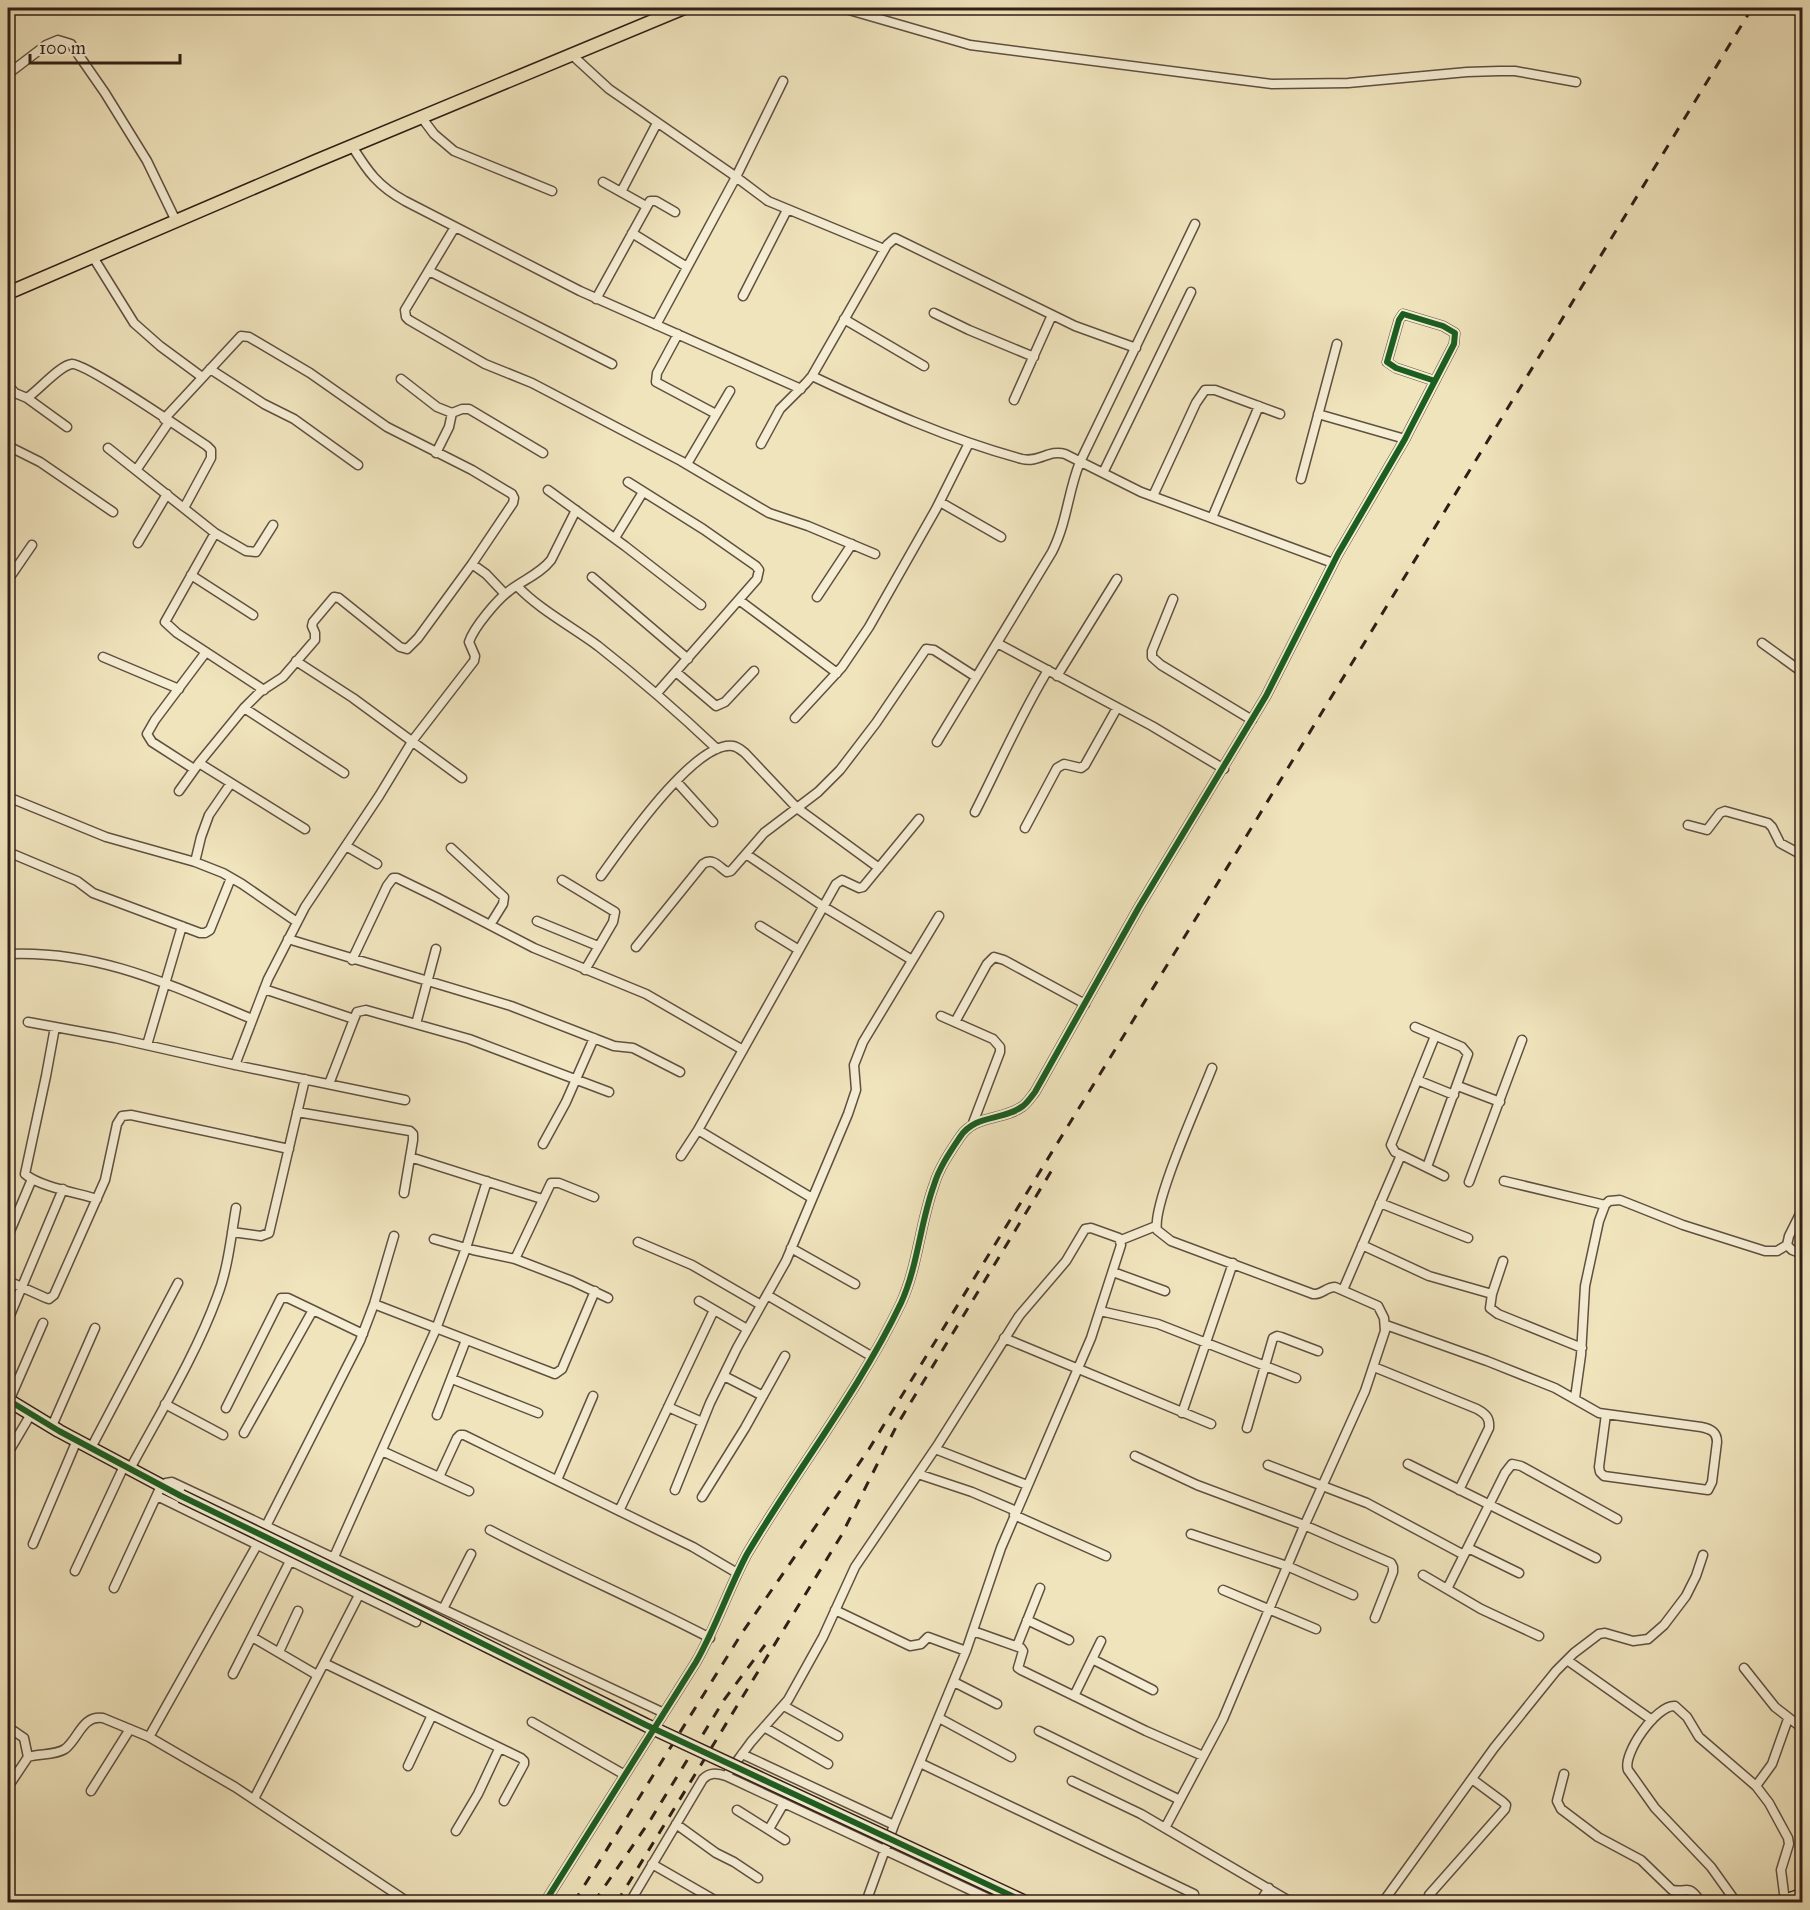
<svg xmlns="http://www.w3.org/2000/svg" width="1810" height="1910" font-family="'IM FELL Great Primer',serif">
<style>
.lines{fill:none;stroke-linecap:round;stroke-linejoin:round}
.street-casing{stroke:#605040;stroke-width:11}
.secondary-casing{stroke:#301e16;stroke-width:15}
.primary-casing{stroke:#301e16;stroke-width:15}
.street{stroke:#f5edd4;stroke-width:8}
.secondary{stroke:#f5edd4;stroke-width:12}
.primary{stroke:#f0e4bd;stroke-width:12}
.rail{stroke:#301e16;stroke-width:3;stroke-dasharray:10 10;stroke-linecap:butt}
.secondary-bridge-casing{stroke:#301e16;stroke-width:15;stroke-linecap:butt}
.secondary-bridge{stroke:#f5edd4;stroke-width:12}
.cycleway-casing{stroke:#f5edd4;stroke-width:10}
.cycleway{stroke:#1b5e20;stroke-width:6}
</style>
<rect width="100%" height="100%" fill="#f0e4bd"/>
<filter id="stains"><feTurbulence type="fractalNoise" baseFrequency=".00333" numOctaves="4"/><feColorMatrix values="0 0 0 0 .2 0 0 0 0 .09 0 0 0 0 .02 0 0 0 .5 -.17"/></filter>
<radialGradient id="worn" r=".72"><stop offset=".6" stop-color="#630" stop-opacity="0"/><stop offset="1" stop-color="#630" stop-opacity=".3"/></radialGradient>
<g class="lines">
<defs>
<path id="street" d="M 842,8 L 970,45 L 1272,84 L 1348,83 L 1467,72 L 1499,71 L 1515,71 L 1576,82
M 572,55 L 609,89 L 732,174 L 768,201 L 884,249
M 8,74 L 46,45 L 58,40 L 71,44 L 105,93 L 147,161 L 176,221
M 422,118 L 434,134 L 454,151 L 552,191
M 352,146 C 368,172 378,186 405,201 L 580,291 L 801,389
M 603,182 L 646,206
M 621,192 L 657,123
M 455,227 L 405,310 L 406,317 L 409,320 L 485,364 L 532,383 L 681,461 L 769,513 L 808,526 L 875,554
M 632,233 L 687,267
M 93,257 L 134,323 L 160,346 L 202,377
M 429,271 L 612,364
M 743,296 L 787,210
M 596,299 L 650,201 L 656,201 L 675,212
M 934,313 L 969,330 L 1034,357
M 844,319 L 924,366
M 656,325 L 736,177 L 783,81
M 678,334 L 657,373 L 656,382 L 716,414
M 210,369 L 264,404 L 294,419 L 358,465
M 812,376 C 880,408 948,439 1022,459 C 1039,463 1049,449 1065,454 L 1141,492 L 1333,563
M 401,379 L 437,407 L 452,413 L 462,409 L 469,409 L 543,453
M 8,385 L 15,393 L 27,398 C 38,391 60,365 72,364 C 86,363 189,434 207,446 L 211,450 L 211,458 L 184,508
M 27,398 L 67,427
M 1014,400 L 1052,315
M 1318,414 L 1405,439
M 164,419 L 241,336 L 249,337 L 310,373 L 387,427 L 472,470 L 512,494 L 514,498 L 513,503 L 472,564
M 761,444 L 780,409 L 806,383 L 812,376 L 887,245 L 895,238 L 1075,326 L 1136,348
M 8,446 L 40,462 L 113,512
M 108,448 L 215,533 L 246,551 L 256,552 L 273,525
M 436,453 L 449,427 L 452,413
M 687,464 L 730,391
M 137,469 L 169,422
M 1103,473 L 1191,292
M 1301,479 L 1337,344
M 628,482 L 703,529 L 756,566 L 759,570 L 757,579 L 657,693
M 548,490 L 625,546 L 701,605
M 1153,496 L 1196,403 L 1205,390 L 1215,390 L 1280,414
M 940,502 L 1001,537
M 1212,518 L 1259,406
M 215,533 L 165,622 L 177,633 L 264,690
M 615,538 L 643,492
M 138,543 L 167,494
M 191,575 L 253,615
M 592,577 L 688,659
M 8,580 L 32,545
M 517,586 C 540,610 571,626 598,646 C 640,679 679,713 717,749
M 817,597 L 852,544
M 1173,599 L 1152,651 L 1152,657 L 1161,665 L 1252,720
M 739,600 L 837,673
M 997,643 L 1152,726 L 1224,769
M 1762,643 L 1802,672
M 103,657 L 179,689
M 296,661 L 353,698 L 462,778
M 676,672 L 716,706 L 725,702 L 754,671
M 1057,676 L 1117,579
M 244,708 L 344,773
M 795,718 L 842,667 L 869,627 L 936,509 L 969,443
M 937,742 L 1052,552 C 1067,523 1068,491 1080,462 L 1195,224
M 199,763 L 305,829
M 194,769 L 152,742 L 147,734 L 155,720 L 206,652
M 676,781 L 713,822
M 179,791 L 199,763 L 244,708 L 260,692 L 283,677 L 315,640 L 315,633 L 312,626 L 313,622 L 334,597 L 339,598 L 400,647 L 407,649 L 418,638 L 472,564 L 486,574 L 505,594
M 8,797 L 106,837 L 195,862 L 223,873 L 242,884 L 297,922
M 975,812 C 999,765 1020,716 1048,670
M 1688,825 L 1707,830 L 1720,813 L 1725,811 L 1768,823 L 1772,827 L 1780,843 L 1802,855
M 1025,828 L 1057,768 L 1064,764 L 1081,768 L 1085,765 L 1117,708
M 346,846 L 377,864
M 451,848 L 504,897 L 503,904 L 490,925
M 8,852 L 77,881 L 93,893 L 200,933 L 205,933 L 210,930 L 231,878
M 746,854 L 824,907 L 912,960
M 195,862 L 201,837 L 209,815 L 231,783
M 601,876 C 622,847 695,740 733,746 C 738,747 741,750 745,753 L 797,808 L 879,868
M 562,880 L 615,912 L 613,922 L 585,970
M 537,921 L 598,946
M 760,926 L 799,950
M 288,939 L 511,1006 L 614,1046 L 633,1048 L 680,1072
M 636,947 L 703,864 C 713,857 719,867 727,872 L 731,871 L 764,833 L 818,792 L 840,770 L 876,723 L 926,649 L 934,650 L 976,677
M 8,954 C 99,950 170,985 252,1019
M 352,960 L 387,886 L 393,878 L 397,878 L 436,897 L 534,948 L 646,994 L 743,1050
M 264,989 L 354,1019
M 941,1016 L 993,1039 L 1000,1047 L 1000,1052 L 973,1123
M 28,1022 L 115,1038 L 235,1065 L 405,1100
M 955,1022 L 987,964 L 994,957 L 1004,960 L 1085,1004
M 416,1024 L 436,949
M 55,1027 L 46,1076 L 25,1174 C 40,1187 78,1193 97,1199
M 1415,1027 L 1462,1047 L 1468,1054 L 1427,1167
M 1435,1036 L 1391,1145 L 1395,1152 L 1444,1176
M 147,1045 L 182,926
M 235,1065 L 268,979 L 305,907 L 379,796 L 413,740 L 474,661 L 475,656 L 469,642 C 474,627 497,600 509,591 C 523,580 540,574 551,560 L 576,510
M 1417,1080 L 1454,1095
M 329,1084 L 354,1019 L 357,1012 L 366,1010 L 469,1039 L 609,1092
M 1458,1086 L 1500,1102
M 297,1112 L 410,1131 L 413,1134 L 413,1140 L 404,1193
M 698,1130 L 812,1198
M 543,1144 L 566,1102 L 594,1038
M 681,1156 L 698,1130 L 836,884 L 842,880 L 859,888 L 863,887 L 919,819
M 410,1157 L 542,1199
M 1504,1181 L 1605,1205
M 1469,1182 L 1522,1040
M 1380,1203 L 1468,1238
M 1802,1210 L 1789,1236 L 1787,1245 L 1792,1250 L 1802,1254
M 232,1232 L 261,1236 L 269,1233 L 305,1079
M 8,1236 L 32,1179
M 434,1239 L 473,1250 L 515,1259 L 572,1281 L 608,1298
M 1121,1240 L 1156,1226
M 638,1242 L 692,1265 L 761,1305
M 1362,1245 L 1429,1276 L 1492,1294
M 791,1248 L 855,1284
M 515,1259 L 551,1183 L 559,1183 L 594,1197
M 1503,1261 L 1492,1294 L 1490,1308 L 1498,1314 L 1582,1348
M 1113,1272 L 1165,1291
M 8,1281 L 46,1298 L 49,1299 L 54,1295 L 105,1180 L 117,1124 L 122,1116 L 131,1115 L 289,1149
M 1343,1290 L 1401,1155
M 767,1295 L 871,1356
M 699,1301 L 747,1329
M 374,1304 L 555,1374 L 562,1369 L 595,1291
M 1100,1311 L 1158,1324 L 1296,1378
M 8,1320 L 63,1189
M 1386,1325 L 1487,1361 L 1555,1388 L 1599,1413 L 1701,1427 C 1711,1429 1717,1432 1717,1442 L 1712,1482 L 1708,1490 L 1604,1476 L 1600,1472 L 1599,1467 L 1606,1414
M 1004,1338 L 1211,1424
M 1374,1367 L 1477,1409 C 1486,1414 1490,1418 1489,1428 L 1459,1490
M 724,1376 L 763,1396
M 452,1379 L 538,1413
M 1575,1398 L 1581,1355 L 1585,1286 L 1599,1221 L 1605,1205 L 1609,1201 L 1620,1200 L 1683,1225 L 1765,1251 L 1777,1251 L 1787,1245
M 9,1401 L 43,1323
M 165,1404 L 223,1435
M 668,1407 L 702,1422
M 226,1408 L 281,1298 L 288,1298 L 363,1334
M 1182,1413 L 1233,1263
M 437,1415 L 466,1340
M 52,1426 L 95,1328
M 1247,1428 L 1273,1338 L 1277,1336 L 1281,1337 L 1318,1351
M 244,1433 L 313,1310
M 91,1448 L 178,1283
M 935,1449 L 1027,1485
M 382,1451 L 469,1491
M 8,1453 L 31,1414
M 1135,1456 L 1197,1485 L 1304,1525 L 1391,1563 L 1393,1567 L 1393,1572 L 1375,1618
M 1408,1464 L 1596,1558
M 1268,1465 L 1367,1503 L 1464,1555
M 130,1469 C 160,1413 195,1357 217,1297 C 228,1269 231,1237 236,1208
M 918,1474 L 972,1492 L 1016,1511
M 439,1477 L 457,1438 L 460,1435 L 464,1435 L 693,1547 L 737,1573
M 557,1480 L 593,1396
M 675,1490 L 710,1403 L 737,1348 L 786,1261 L 848,1114 L 856,1090 L 854,1065 L 863,1042 L 939,916
M 157,1496 L 416,1622
M 702,1497 L 745,1428 L 785,1356
M 619,1511 L 714,1310
M 1014,1515 L 1106,1556
M 266,1526 L 360,1341 L 374,1304 L 394,1236
M 490,1530 C 562,1568 637,1600 710,1638
M 1191,1534 L 1287,1566 L 1353,1595
M 33,1544 L 77,1440
M 1468,1548 L 1519,1573
M 334,1557 L 436,1329 L 466,1248 L 487,1181
M 75,1571 L 124,1466
M 1423,1575 L 1481,1609 L 1539,1636
M 114,1588 L 161,1486 L 166,1483 L 172,1482 L 664,1713
M 1447,1589 L 1505,1473 L 1512,1464 L 1521,1466 L 1617,1519
M 1223,1590 L 1316,1629
M 443,1609 L 471,1554
M 835,1610 L 910,1646 L 921,1644 L 928,1637 L 966,1651
M 1027,1620 L 1069,1640
M 973,1631 L 1021,1648 L 1023,1651 L 1018,1668 L 1021,1670 L 1146,1731 L 1203,1756
M 252,1637 L 317,1675
M 1017,1646 L 1040,1588
M 279,1652 L 298,1611
M 1092,1659 L 1153,1690
M 1567,1660 L 1652,1720
M 324,1663 L 521,1758 L 524,1761 L 524,1764 L 504,1801
M 1744,1668 L 1775,1707 L 1802,1728
M 233,1674 L 290,1561
M 954,1682 L 997,1704
M 1074,1696 L 1101,1641
M 784,1706 L 838,1736
M 939,1718 L 1011,1757
M 532,1722 L 625,1775
M 8,1727 L 24,1738 L 28,1757
M 764,1727 L 828,1764
M 1039,1731 L 1180,1800
M 149,1737 L 257,1545
M 742,1754 L 894,1825
M 920,1763 L 1194,1894
M 408,1766 L 432,1715
M 1564,1774 L 1557,1801 L 1561,1809 L 1598,1837 L 1641,1860 L 1672,1890 C 1690,1893 1687,1883 1701,1902
M 726,1776 L 751,1742 L 788,1700 L 823,1637 L 855,1567 L 939,1443 L 1019,1316 L 1066,1261 L 1085,1229 L 1091,1228 L 1119,1238 L 1121,1245 L 1091,1338 L 1001,1548 L 966,1651 L 894,1825 L 866,1902
M 1072,1781 L 1141,1814 L 1291,1902
M 1756,1786 L 1772,1764 L 1788,1719
M 8,1787 L 28,1757 C 39,1753 54,1756 65,1749 C 79,1738 82,1715 103,1718 L 149,1737 L 235,1787 L 408,1902
M 91,1791 L 130,1729
M 254,1799 L 359,1595
M 737,1810 L 785,1840
M 676,1824 L 716,1853 L 734,1862 L 758,1878
M 1165,1828 L 1223,1719 L 1302,1531 L 1365,1391 L 1385,1331 L 1384,1318 L 1378,1306 L 1335,1287 C 1326,1287 1322,1295 1313,1294 L 1171,1241 L 1157,1230 C 1152,1204 1200,1099 1212,1068
M 769,1829 L 784,1803
M 456,1831 L 478,1794 L 499,1749
M 652,1864 L 718,1902
M 545,1902 L 696,1662 C 716,1627 728,1590 747,1554 C 796,1471 860,1389 901,1303 C 918,1266 920,1223 934,1185 C 939,1168 950,1152 960,1137 C 975,1114 1003,1121 1023,1106 C 1028,1102 1031,1097 1035,1092 L 1139,907 L 1266,696 L 1338,554 L 1405,439 L 1409,431 L 1454,344 L 1455,333 L 1443,326 L 1403,314 L 1399,320 L 1387,362 L 1396,368 L 1435,381
M 630,1902 L 703,1779 C 710,1772 717,1773 726,1776 L 996,1902
M 1260,1902 L 1269,1888
M 1383,1902 L 1494,1748 L 1556,1671 L 1574,1653 L 1599,1634 L 1605,1633 L 1633,1641 L 1648,1639 L 1664,1625 L 1686,1596 L 1696,1576 L 1703,1555
M 1427,1902 L 1429,1895 L 1505,1809 L 1506,1805 L 1503,1802 L 1472,1779
M 1736,1902 L 1711,1867 L 1655,1808 L 1628,1770 C 1622,1754 1657,1704 1675,1706 L 1687,1717 L 1699,1737 L 1756,1786 L 1769,1803 L 1788,1838 L 1789,1844 L 1781,1870 L 1785,1901"/>
<path id="secondary" d="M 8,1400 L 59,1431 L 181,1496
M 1781,1902 L 1802,1895"/>
<path id="primary" d="M 8,293 L 316,161 L 684,8"/>
</defs>
<use href="#street" class="street-casing"/>
<use href="#secondary" class="secondary-casing"/>
<use href="#primary" class="primary-casing"/>
<use href="#street" class="street"/>
<use href="#secondary" class="secondary"/>
<use href="#primary" class="primary"/>
<path class="rail" d="M 574,1902 L 742,1633 L 869,1449 L 1222,876 L 1752,8
M 594,1902 L 651,1819 L 724,1700 L 765,1645
M 617,1902 L 841,1536 L 897,1425 L 1055,1165"/>
<defs>
<path id="secondary-bridge" d="M 181,1496 L 391,1598 L 646,1725 L 1025,1902"/>
</defs>
<use href="#secondary-bridge" class="secondary-bridge-casing"/>
<use href="#secondary-bridge" class="secondary-bridge"/>
<defs>
<path id="cycleway" d="M 8,1400 L 59,1431 L 181,1496 L 391,1598 L 646,1725 L 1025,1902
M 545,1902 L 696,1662 C 716,1627 728,1590 747,1554 C 796,1471 860,1389 901,1303 C 918,1266 920,1223 934,1185 C 939,1168 950,1152 960,1137 C 975,1114 1003,1121 1023,1106 C 1028,1102 1031,1097 1035,1092 L 1139,907 L 1266,696 L 1338,554 L 1405,439 L 1409,431 L 1454,344 L 1455,333 L 1443,326 L 1403,314 L 1399,320 L 1387,362 L 1396,368 L 1435,381"/>
</defs>
<use href="#cycleway" class="cycleway-casing"/>
<use href="#cycleway" class="cycleway"/>
</g>
<rect width="1810" height="1910" fill="none" stroke="#f0e4bd" stroke-width="30"/>
<rect x="9" y="9" width="1792" height="1892" fill="none" stroke="#301e16" stroke-width="3"/>
<rect x="15" y="15" width="1780" height="1880" fill="none" stroke="#301e16" stroke-width="1.5"/>
<path d="M30 54v9h150v-9" fill="none" stroke="#301e16" stroke-width="3"/>
<text x="39" y="54" font-size="18" fill="#301e16" stroke="#f5edd4" stroke-width="4.5" paint-order="stroke">100 m</text>
<rect width="100%" height="100%" filter="url(#stains)"/>
<rect width="100%" height="100%" fill="url(#worn)"/>
</svg>
